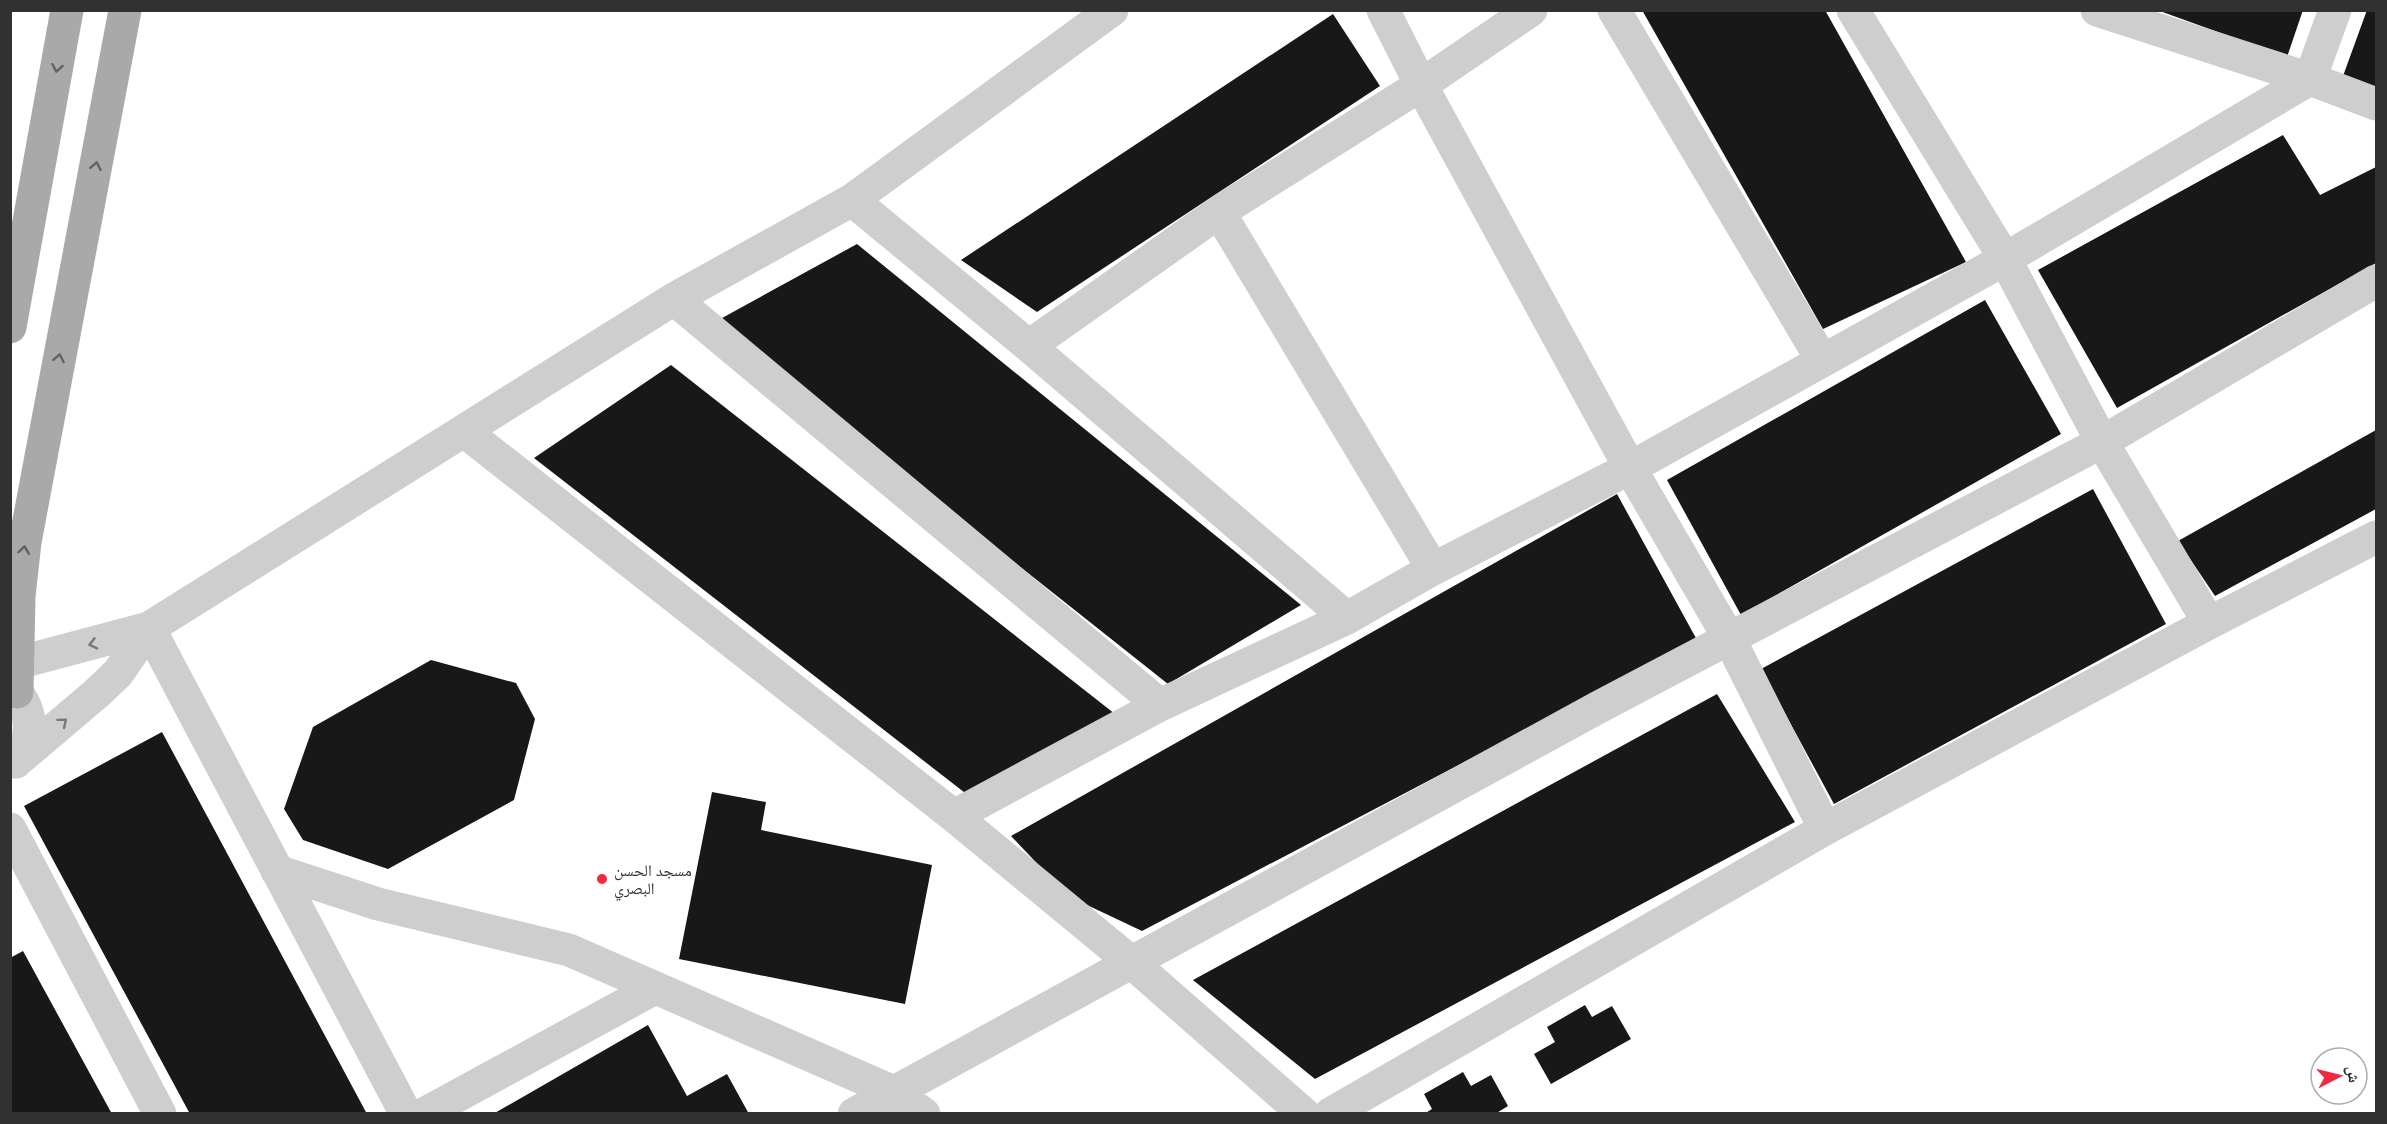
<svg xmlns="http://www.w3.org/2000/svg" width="2387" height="1124" font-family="Figtree,'Noto Naskh Arabic',sans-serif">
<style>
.building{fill:#181818}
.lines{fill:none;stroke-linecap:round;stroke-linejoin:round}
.minor{stroke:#cecece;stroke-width:33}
.major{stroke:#a9a9a9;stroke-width:33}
.oneway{stroke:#616161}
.oneway2{stroke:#787878}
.poi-dot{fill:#f22841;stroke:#fff;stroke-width:2}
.labels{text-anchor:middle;stroke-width:6;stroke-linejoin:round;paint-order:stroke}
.poi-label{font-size:16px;fill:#313131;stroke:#fff;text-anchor:start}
</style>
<rect width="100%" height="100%" fill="#fff"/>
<path class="building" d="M 1642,10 L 1825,10 L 1966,262 L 1823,329 Z
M 2157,10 L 2303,10 L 2287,57 Z
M 2367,10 L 2376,10 L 2376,87 L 2343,76 Z
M 1333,14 L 1380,86 L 1037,312 L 961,260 Z
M 2283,135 L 2320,195 L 2376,167 L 2376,263 L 2117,408 L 2038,270 Z
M 857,244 L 1301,605 L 1168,684 L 713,323 Z
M 1985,300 L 2061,434 L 1741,615 L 1667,480 Z
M 671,365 L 1115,714 L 969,796 L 534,458 Z
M 2376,430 L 2376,509 L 2215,596 L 2178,541 Z
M 2093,489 L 2166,624 L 1834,804 L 1761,669 Z
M 1617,494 L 1697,640 L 1142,931 L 1068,896 L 1011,836 Z
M 431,660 L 516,683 L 535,719 L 514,800 L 388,869 L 303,840 L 284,809 L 313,727 Z
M 1717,694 L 1795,822 L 1315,1079 L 1193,980 Z
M 162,732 L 367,1114 L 190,1114 L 24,806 Z
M 712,792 L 766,802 L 761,830 L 932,865 L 905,1004 L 679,959 Z
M 23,951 L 112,1114 L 10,1114 L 10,958 Z
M 1585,1005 L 1592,1017 L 1612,1006 L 1631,1039 L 1551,1084 L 1534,1054 L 1555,1042 L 1547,1027 Z
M 648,1025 L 687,1096 L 727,1074 L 749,1114 L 493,1114 Z
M 1463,1072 L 1471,1086 L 1491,1075 L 1508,1106 L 1495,1114 L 1424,1114 L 1432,1109 L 1424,1094 Z"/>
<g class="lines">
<path class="minor" d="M 1383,10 L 1421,85 L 1630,468 L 1729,638 L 1825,829
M 1614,10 L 1822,360
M 1853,10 L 2005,259 L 2102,442 L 2209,623
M 2097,10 L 2310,79 L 2376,104
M 852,200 L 1029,346 L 1347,618
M 1219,212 L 1433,569
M 674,299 L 1160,705
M 1029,346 L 1219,212 L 1421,85 L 1531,10
M 464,431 L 954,816 L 1131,962 L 1304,1114
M 149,628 L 406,1114
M 10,665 L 149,628 L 674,299 L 852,200 L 1112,10
M 10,686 C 33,706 36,739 16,762
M 18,760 L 97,693 L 118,673 L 149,628
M 954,816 L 1160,705 L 1347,618 L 1433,569 L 1630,468 L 2005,259 L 2310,79 L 2335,10
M 10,829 L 160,1114
M 277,871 L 378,904 L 569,950 L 894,1092 L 924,1114
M 424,1114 L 655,988
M 854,1114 L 1599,707 L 2102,442 L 2376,281
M 1330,1114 L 1825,829 L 2209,623 L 2376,537"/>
<path class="major" d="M 10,327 L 67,10
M 17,692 L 19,596 L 25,542 L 125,10"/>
</g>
<defs><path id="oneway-chevron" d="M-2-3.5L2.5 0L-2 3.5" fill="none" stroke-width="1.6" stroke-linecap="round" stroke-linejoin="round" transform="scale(1.5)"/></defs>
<g class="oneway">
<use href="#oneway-chevron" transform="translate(57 68) rotate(100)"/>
<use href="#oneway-chevron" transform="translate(96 166) rotate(-79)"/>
<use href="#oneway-chevron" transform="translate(59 358) rotate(-79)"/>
<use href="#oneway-chevron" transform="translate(24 550) rotate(-82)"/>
</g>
<g class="oneway2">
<use href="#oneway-chevron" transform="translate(93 644) rotate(165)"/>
<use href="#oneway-chevron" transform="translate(63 722) rotate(-40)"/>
</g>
<circle class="poi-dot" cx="602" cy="879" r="6"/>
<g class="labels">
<g class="poi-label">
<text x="614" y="876">مسجد الحسن<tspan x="614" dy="18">البصري</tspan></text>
</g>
</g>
<rect width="2387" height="1124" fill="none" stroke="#313131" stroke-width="24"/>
<g transform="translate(2339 1076) rotate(83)"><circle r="28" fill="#ffffff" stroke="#adadad" stroke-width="1.5"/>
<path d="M0-4.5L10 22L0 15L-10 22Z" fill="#f22841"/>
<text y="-9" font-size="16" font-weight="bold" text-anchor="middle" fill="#313131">ش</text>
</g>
</svg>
